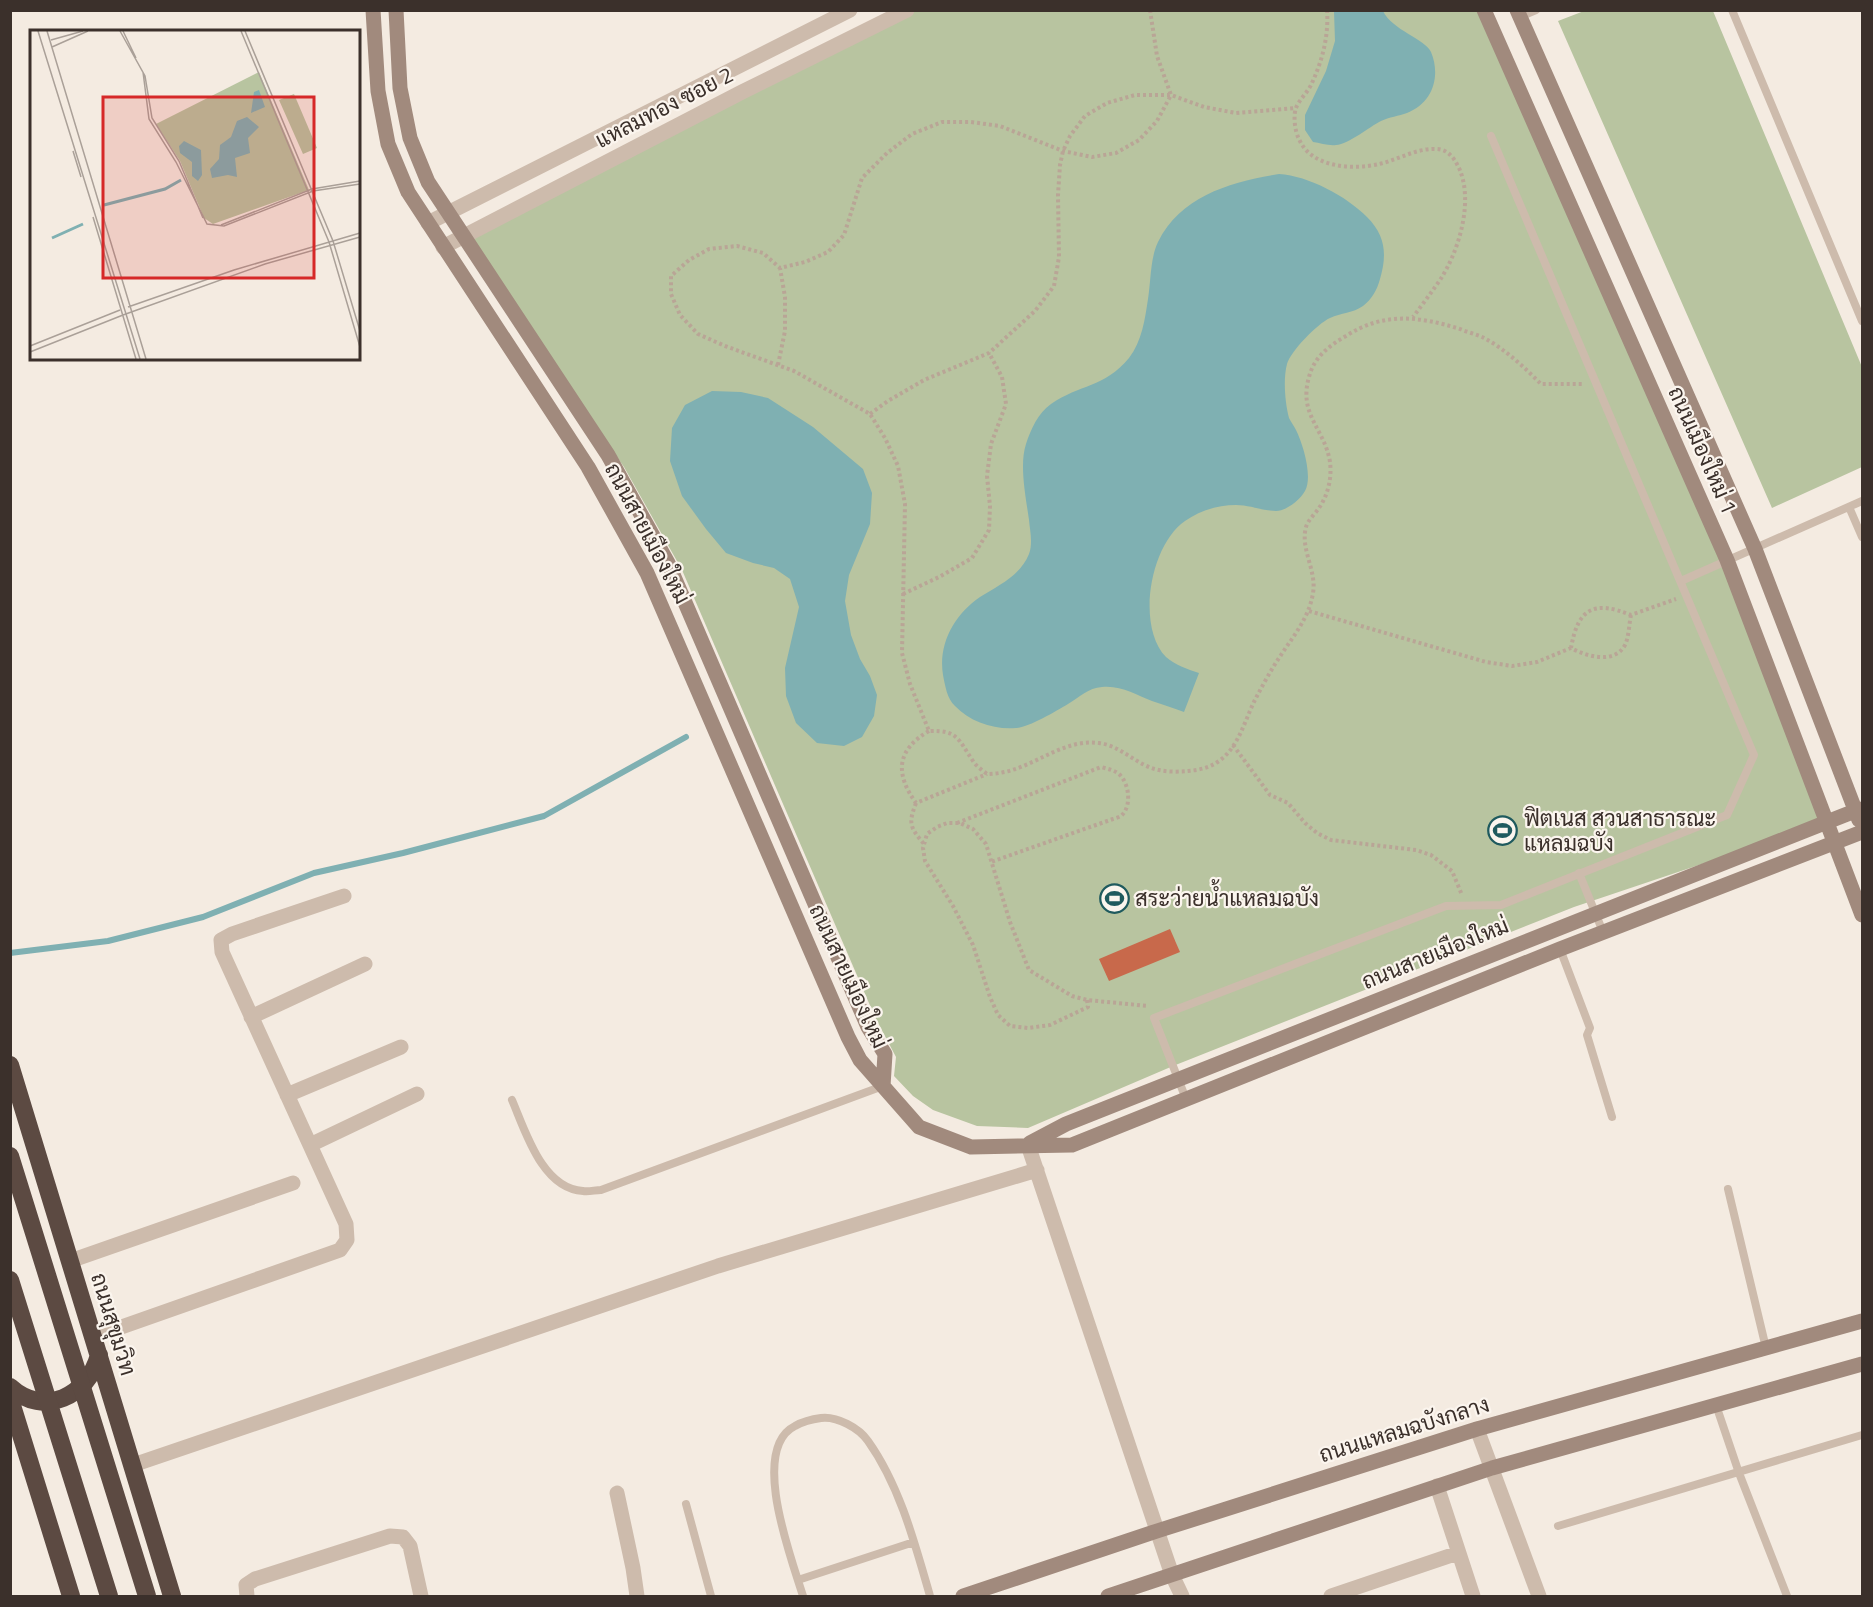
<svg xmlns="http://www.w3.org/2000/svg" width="1873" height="1607" font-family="'Titillium Web',Sarabun,sans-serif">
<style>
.green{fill:#b8c4a0}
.water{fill:#7fb0b2}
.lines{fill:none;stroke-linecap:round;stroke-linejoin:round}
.stream{stroke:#7fb0b2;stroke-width:6}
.building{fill:#c8694b}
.path{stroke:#b9a596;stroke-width:4;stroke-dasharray:3 3;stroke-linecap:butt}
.lane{stroke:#cdbbac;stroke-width:8}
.street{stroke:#cdbbac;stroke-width:15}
.secondary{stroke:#a18a7d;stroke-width:15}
.highway{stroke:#5c4a42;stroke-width:18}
.highway-bridge{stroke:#5c4a42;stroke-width:18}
.labels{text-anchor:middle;stroke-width:4.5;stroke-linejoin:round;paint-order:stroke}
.street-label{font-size:22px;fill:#3b302b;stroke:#fbf5ee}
.poi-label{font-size:22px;fill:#3b302b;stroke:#fbf5ee;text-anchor:start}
.inset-river{fill:none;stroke:#7fb0b2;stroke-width:3}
.inset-road{fill:none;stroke:#aaa098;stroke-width:1.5}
.view{fill:#d62828;fill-opacity:0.15;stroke:#d62828;stroke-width:3}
.inset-edge{fill:none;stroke:#3b302b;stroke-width:3}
</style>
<rect width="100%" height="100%" fill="#f4ebe1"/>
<path class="green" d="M 913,11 L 1484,11 L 1727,560 L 1827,822 L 1574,907 L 1173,1066 L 1028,1128 L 977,1126 L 933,1110 L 913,1096 L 894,1076 L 896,1057 L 875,1017 L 682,570 L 624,467 L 463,236 Z
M 1584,11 L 1713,11 L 1862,367 L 1862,467 L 1772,508 L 1558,21 Z"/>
<path class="water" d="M 1334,11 L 1383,11 C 1392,30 1425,39 1431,52 C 1441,76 1433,103 1407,113 C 1399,116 1389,117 1381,121 C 1369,127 1349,144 1336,145 C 1329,146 1320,143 1313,142 L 1305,130 L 1305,115 L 1326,71 L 1335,41 Z
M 1279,174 C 1309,176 1346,196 1367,217 C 1386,236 1387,255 1380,279 C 1377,290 1372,299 1363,306 C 1353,313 1341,313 1330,318 C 1317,324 1291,351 1287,364 C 1283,379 1285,403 1289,418 C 1291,422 1294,426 1296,430 C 1303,444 1313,477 1305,491 C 1300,500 1286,511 1276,511 C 1263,511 1250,505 1236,505 C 1218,505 1199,511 1185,521 C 1150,545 1136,626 1166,657 C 1175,665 1187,669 1199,673 L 1184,712 C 1174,708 1163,705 1152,701 C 1136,695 1121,685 1102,687 C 1088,688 1080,697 1068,704 C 1056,711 1030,727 1016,728 C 995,730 970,722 955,706 C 947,699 945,685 943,675 C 938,644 954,615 980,597 C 999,585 1020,576 1029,554 C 1033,543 1030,531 1029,520 C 1026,498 1019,465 1026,444 C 1031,429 1038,413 1051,404 C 1080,384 1104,388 1129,358 C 1142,341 1145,319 1148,299 C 1151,281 1150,259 1158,242 C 1181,195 1232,182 1279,174 Z
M 712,391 L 741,392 L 768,398 L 813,427 L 863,469 L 872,493 L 870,524 L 849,575 L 845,601 L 851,635 L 860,659 L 870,676 L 877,695 L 874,716 L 862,737 L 844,746 L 817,743 L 796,723 L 786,696 L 785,668 L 799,607 L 790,579 L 774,568 L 753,563 L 726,553 L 706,529 L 682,496 L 670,461 L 672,428 L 685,405 Z"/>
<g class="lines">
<path class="stream" d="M 10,953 L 108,941 L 203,917 L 314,873 L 403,853 L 544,816 L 686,737"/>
</g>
<path class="building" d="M 1170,929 L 1180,952 L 1109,981 L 1099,959 Z"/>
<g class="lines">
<path class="path" d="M 1150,10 L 1157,56 L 1171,95 L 1157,121 L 1139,140 L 1116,153 L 1092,157 L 1063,151 L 1000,126 L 971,122 L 942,122 L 912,134 L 887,153 L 862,178 L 844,235 L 828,252 L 805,262 L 780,268 L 763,253 L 737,246 L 709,249 L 689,260 L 671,276 L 671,294 L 680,315 L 698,334 L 725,346 L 794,371 L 870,414 L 885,438 L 898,466 L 905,504 L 902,653 L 910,684 L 929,731 C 958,730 958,739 973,761 C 976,766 982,770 987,774 C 1030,774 1058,738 1099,743 C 1122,746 1137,766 1159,770 C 1168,772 1179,772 1188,771 C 1199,770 1209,768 1219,761 C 1240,746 1245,718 1257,696 C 1264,683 1272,668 1281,655 C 1294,635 1309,618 1313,593 C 1317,571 1300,549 1306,527 C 1308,520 1315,514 1319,508 C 1328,495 1332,478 1330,462 C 1325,429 1298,415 1309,377 C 1314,357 1329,346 1346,336 C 1383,312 1419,316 1460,329 C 1467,332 1475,334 1482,337 C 1504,348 1524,367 1541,384 L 1584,384
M 1327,10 C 1329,36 1322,62 1311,85 C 1307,93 1299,100 1296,108 C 1293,116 1295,132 1299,139 C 1311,168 1353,170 1379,164 C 1398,160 1416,148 1436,149 C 1448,149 1454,158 1459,168 C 1474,201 1459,251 1440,280 C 1431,293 1422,305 1413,317
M 778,365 L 785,331 L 785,297 L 780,268
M 870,414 L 888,401 L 924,380 L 989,353 L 1035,311 L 1054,286 L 1059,257 L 1058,195 L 1060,165 L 1063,151 L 1070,136 L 1085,116 L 1107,103 L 1135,95 L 1171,95 L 1204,107 L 1236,113 L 1296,108
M 903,594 L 939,577 L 972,558 L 989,530 L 990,506 L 987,476 L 991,444 L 1006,404 L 1002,377 L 989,353
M 1309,611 L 1486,662 L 1512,666 L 1537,662 L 1571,648
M 1631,615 C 1629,624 1629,637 1625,645 C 1614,665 1586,656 1571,648 C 1578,608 1594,600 1631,615 L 1676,599
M 929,731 C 896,750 895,774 916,803 L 987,774
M 1233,745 L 1270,795 L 1288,803 L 1305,823 L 1317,833 L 1331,840 L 1416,850 L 1431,855 L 1452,871 L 1462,895
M 916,803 C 908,824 910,827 924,844
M 957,823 L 1101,767 C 1108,769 1114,770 1119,774 C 1129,783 1132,805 1122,815 C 1120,817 1116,818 1113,819 L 991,862
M 1087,1000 L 1088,1007 L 1050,1025 L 1028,1028 L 1010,1026 L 998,1015 L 990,997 L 973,945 L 953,906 L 925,861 L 923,848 L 927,834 L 937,827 L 947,823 L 960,823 L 973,829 L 986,844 L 1010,922 L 1029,970 L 1072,996 L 1087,1000 L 1148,1006"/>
<path class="lane" d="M 1732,10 L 1862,321
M 1520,17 L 1536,10
M 1849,507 L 1862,537
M 1681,581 L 1862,501
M 1579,873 L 1603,932
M 1560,949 L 1590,1028 L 1587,1035 L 1612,1117
M 1186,1099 L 1154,1018 L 1446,906 L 1501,905 L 1727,815 L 1754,755 L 1491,136
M 512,1100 C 525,1130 542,1189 583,1191 C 589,1192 595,1190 601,1190 L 883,1086
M 1728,1189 L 1766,1348
M 1716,1405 L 1739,1473 L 1787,1596
M 686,1504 L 711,1596
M 1558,1526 L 1862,1435
M 798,1580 L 914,1542
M 803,1596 C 792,1560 749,1449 795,1426 C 802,1422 813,1419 821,1418 C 837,1416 859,1428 868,1441 C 900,1486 915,1544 930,1596"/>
<path class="street" d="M 428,223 L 850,10
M 443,247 L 742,92 L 907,10
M 251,1017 L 365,964
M 287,1095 L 401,1047
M 310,1145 L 417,1094
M 1028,1145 L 1172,1575 L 1182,1596
M 70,1261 L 293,1183
M 93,1337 L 340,1250 L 347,1240 L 346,1224 L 222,952 L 221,940 L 232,934 L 344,896
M 1477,1429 L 1539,1596
M 133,1465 L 718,1266 L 1037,1170
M 1437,1486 L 1473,1596
M 617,1493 L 633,1568 L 637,1596
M 247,1596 L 246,1585 L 255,1579 L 390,1536 L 403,1537 L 410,1546 L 421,1596
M 1331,1596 L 1458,1553"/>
<path class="secondary" d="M 373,10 L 378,91 L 388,144 L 408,192 L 588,467 L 647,573 L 848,1037 L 860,1060 L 919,1127 L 971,1147 L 1072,1145 L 1560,949 L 1862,832
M 396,10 L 400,88 L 410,138 L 428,182 L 608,455 L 668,563 L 868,1027 L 885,1054 L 883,1086
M 1484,10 L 1727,560 L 1862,915
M 1517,10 L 1755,549 L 1859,820
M 1030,1143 L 1066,1124 L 1827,822 L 1855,811 L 1862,809
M 963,1596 L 1157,1531 L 1477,1429 L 1862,1321
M 1108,1596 L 1492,1468 L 1862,1364"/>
<path class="highway" d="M 10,1065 L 172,1596
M 10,1387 C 44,1418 88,1396 99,1355
M 10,1399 L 71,1596"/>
<path class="highway-bridge" d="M 10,1156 L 147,1596
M 10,1280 L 109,1596"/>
</g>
<defs>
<symbol id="stadium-ring" viewBox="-11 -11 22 22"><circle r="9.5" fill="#fbf5ee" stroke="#1f5a5e" stroke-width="1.5"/><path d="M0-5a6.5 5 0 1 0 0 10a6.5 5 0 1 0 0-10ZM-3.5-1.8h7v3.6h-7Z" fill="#1f5a5e"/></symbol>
</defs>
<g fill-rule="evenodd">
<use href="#stadium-ring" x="1486" y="814" width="33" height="33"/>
<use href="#stadium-ring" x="1098" y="882" width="33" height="33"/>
</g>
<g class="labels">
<g class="street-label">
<text transform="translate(664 107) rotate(-27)" y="8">แหลมทอง ซอย 2</text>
<text transform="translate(1703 450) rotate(66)" y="8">ถนนเมืองใหม่ 1</text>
<text transform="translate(648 533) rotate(62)" y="8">ถนนสายเมืองใหม่</text>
<text transform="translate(1435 953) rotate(-22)" y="8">ถนนสายเมืองใหม่</text>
<text transform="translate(849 976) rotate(65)" y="8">ถนนสายเมืองใหม่</text>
<text transform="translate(114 1324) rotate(73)" y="8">ถนนสุขุมวิท</text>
<text transform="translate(1404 1429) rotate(-17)" y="8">ถนนแหลมฉบังกลาง</text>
</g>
<g class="poi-label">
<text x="1524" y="826">ฟิตเนส สวนสาธารณะ<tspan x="1524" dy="25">แหลมฉบัง</tspan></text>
<text x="1135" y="906">สระว่ายน้ำแหลมฉบัง</text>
</g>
</g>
<g transform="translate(30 30)">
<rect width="330" height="330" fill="#f4ebe1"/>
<path d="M 229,42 L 279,160 L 183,194 L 174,188 L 150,131 L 126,94 ZM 264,64 L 287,118 L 273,124 L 249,70 Z" fill="#b8c4a0"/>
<path d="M 229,60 L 235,77 L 221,83 L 224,62 ZM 217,87 L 229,97 L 218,108 L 220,123 L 205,128 L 207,147 L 198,145 L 182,148 L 180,139 L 189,129 L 190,115 L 201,107 L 207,91 ZM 154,111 L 171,120 L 172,145 L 168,151 L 162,146 L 162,132 L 150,123 L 149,116 Z" fill="#7fb0b2"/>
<path class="inset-river" d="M 74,175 L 135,159 L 151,150M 22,208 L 53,194"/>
<path class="inset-road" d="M 8,1 L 110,329M 17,1 L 116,329M 90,1 L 115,46 L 122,88 L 149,131 L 173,188M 93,1 L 106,28M 211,1 L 299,212 L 330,317M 215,1 L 303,211 L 330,301M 21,10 L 53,1M 22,17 L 58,1M 113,42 L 119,89 L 146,132 L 177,194 L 194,196 L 283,161 L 330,154M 43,121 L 51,147M 63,187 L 106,329M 191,195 L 282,159 L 330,151M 98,277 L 204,240 L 330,203M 93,285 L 235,234 L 330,207M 0,316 L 90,280M 0,322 L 93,285"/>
<path class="view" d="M 73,67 L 284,67 L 284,248 L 73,248 Z"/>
<rect width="330" height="330" class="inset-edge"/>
</g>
<rect width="1873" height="1607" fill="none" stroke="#3b302b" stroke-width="24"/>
</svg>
